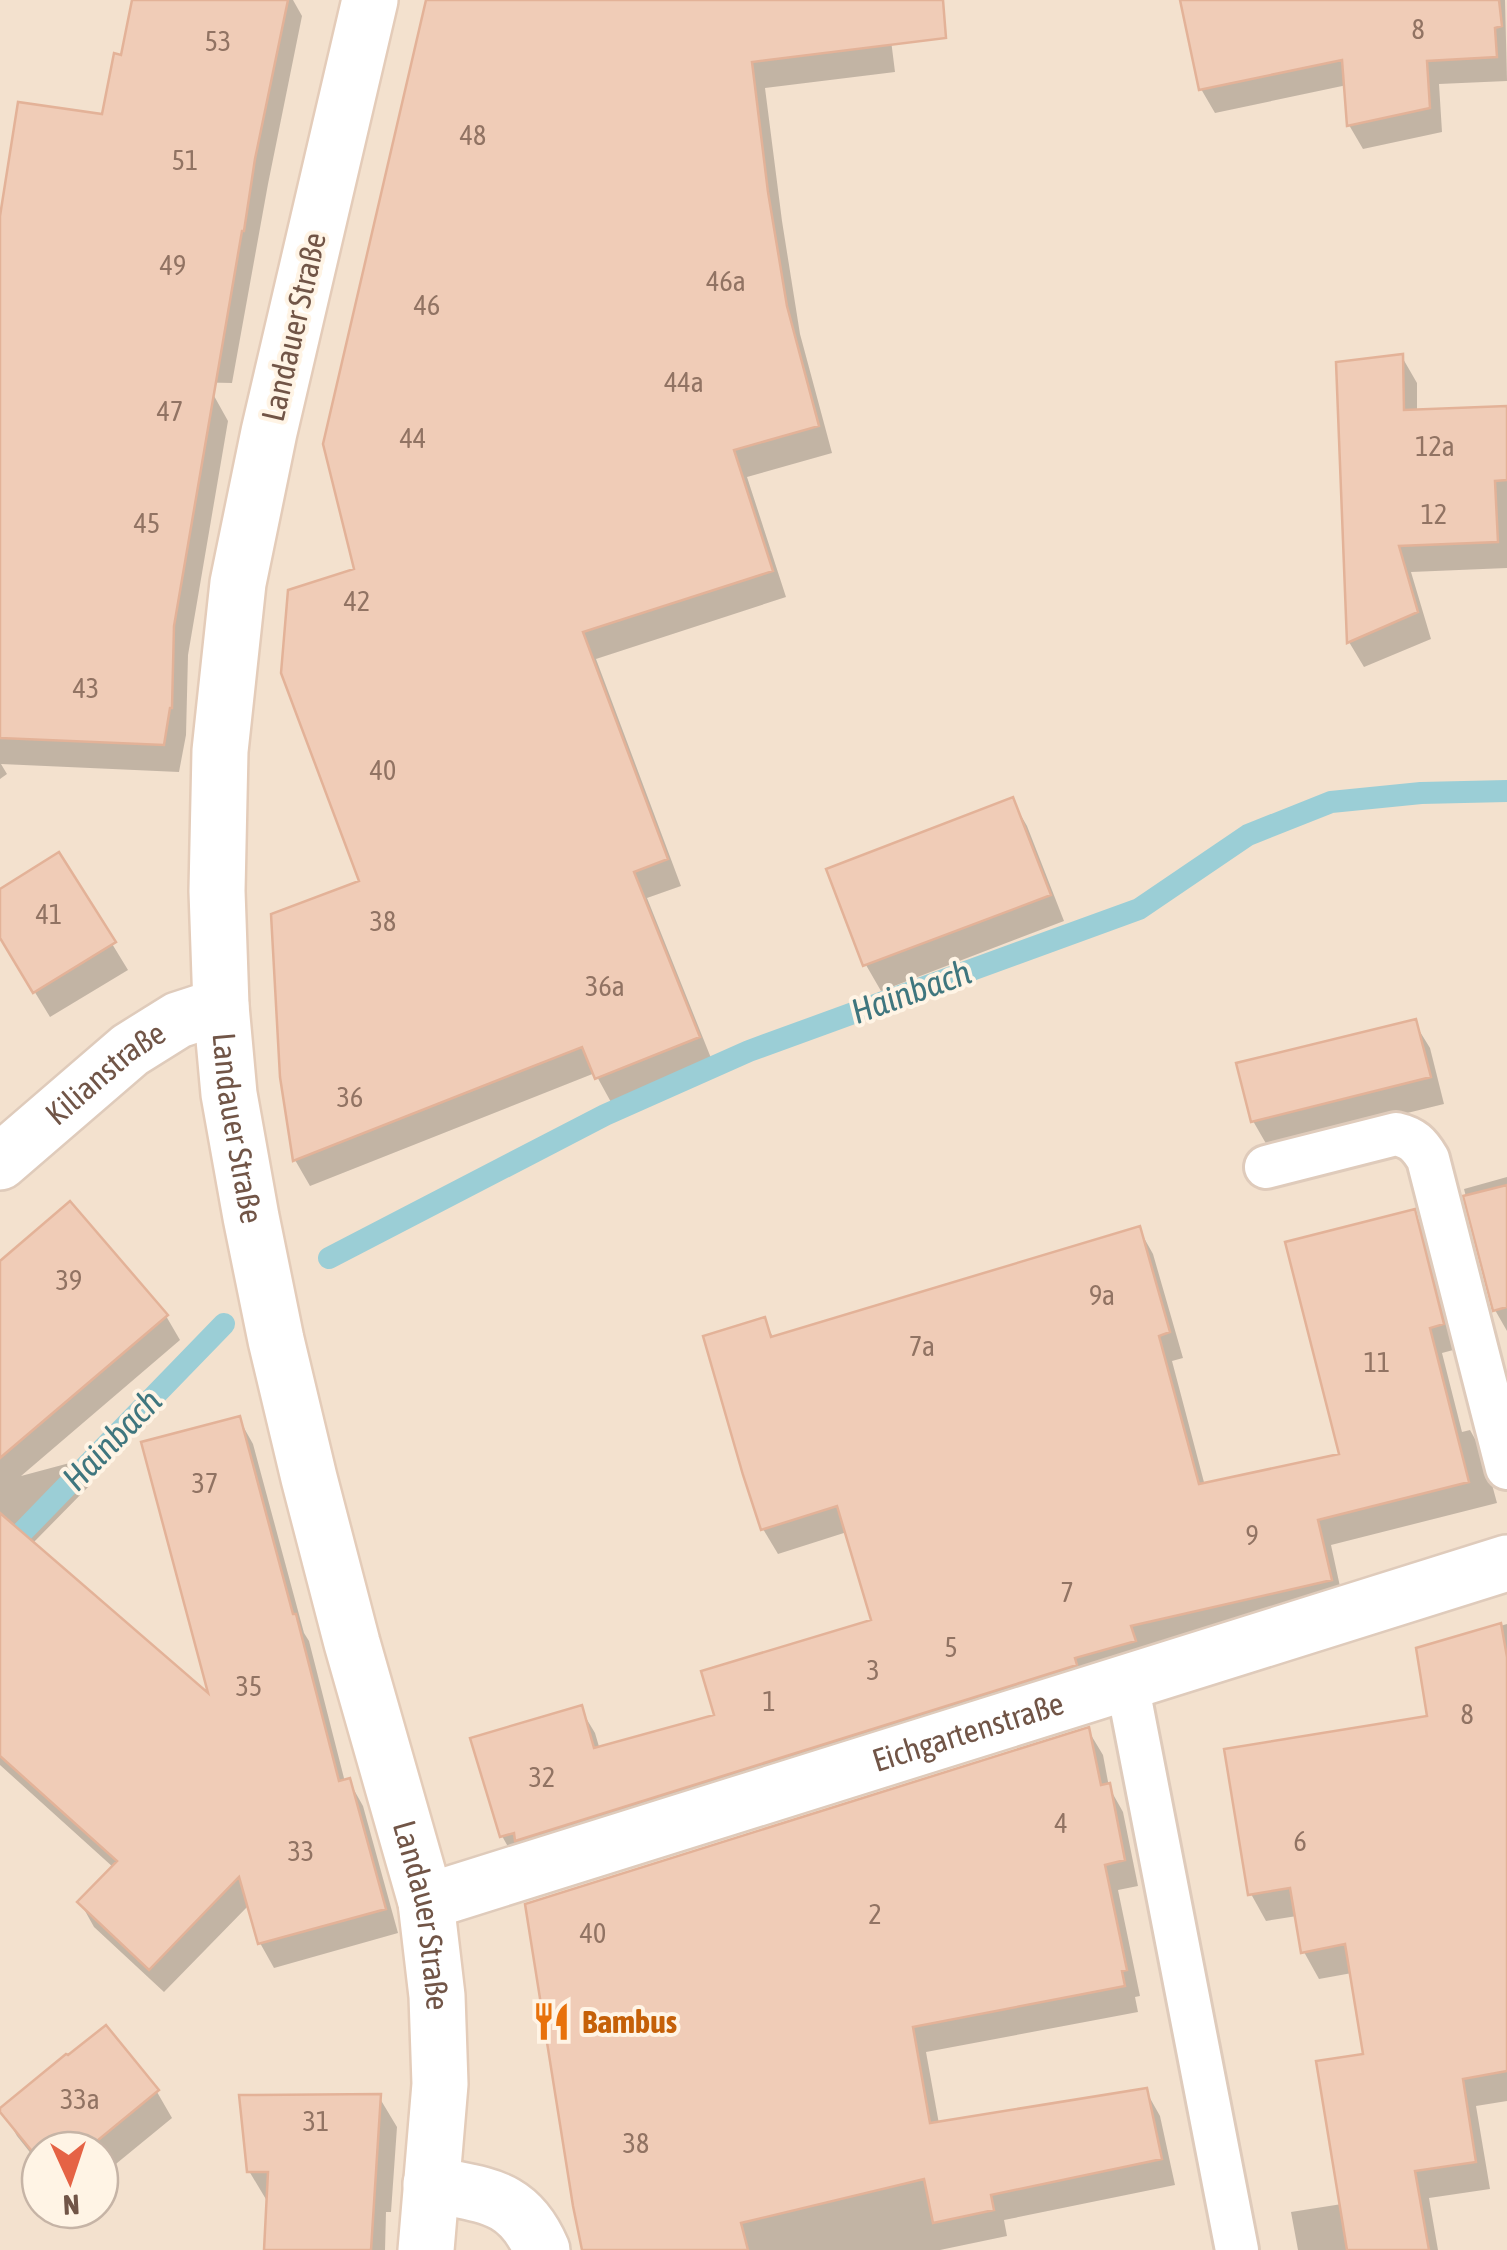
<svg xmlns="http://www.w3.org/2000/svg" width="1507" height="2250" font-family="'Asap Condensed',sans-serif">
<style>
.residential{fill:#f3e1ce;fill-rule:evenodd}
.shadow{fill:#0003}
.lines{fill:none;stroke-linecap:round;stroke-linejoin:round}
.stream{stroke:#9bced6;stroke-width:22}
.building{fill:#f0ccb7;stroke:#e3b298;stroke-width:2.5}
.service-casing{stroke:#dfcbbb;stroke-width:48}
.minor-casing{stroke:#dfcbbb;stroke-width:60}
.secondary-casing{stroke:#e4ccb9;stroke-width:60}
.service{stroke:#fff;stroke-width:42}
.minor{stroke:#fff;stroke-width:55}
.secondary{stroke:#fff;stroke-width:55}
.labels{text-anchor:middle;stroke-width:8;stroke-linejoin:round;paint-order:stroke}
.number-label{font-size:28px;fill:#917363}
.street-label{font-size:32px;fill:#715547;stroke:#fff4e5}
.food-label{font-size:32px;font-weight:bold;fill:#c56008;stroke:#fff4e5;text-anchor:start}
.water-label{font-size:35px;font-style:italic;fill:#3f767e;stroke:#fff4e5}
</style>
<rect width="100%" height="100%" fill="#fcefdf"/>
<path class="residential" d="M 0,0 L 1507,0 L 1507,2250 L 0,2250 ZM 40,2150 L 100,2150 L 100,2210 L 40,2210 Z"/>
<path class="shadow" d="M 135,0 L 293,0 L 302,16 L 268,184 L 232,383 L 0,378 L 0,216 L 2,216 L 104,117 L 123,58 Z
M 428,0 L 886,0 L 895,72 L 765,88 L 782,221 L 800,334 L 832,453 L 747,477 L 786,597 L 596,659 L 681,886 L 647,898 L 713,1063 L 612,1104 L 595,1073 L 310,1186 L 295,1160 L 282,1076 L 362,883 L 357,571 Z
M 1183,0 L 1505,0 L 1507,81 L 1439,84 L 1442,132 L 1363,149 L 1349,125 L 1347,85 L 1215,113 L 1201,89 Z
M 1402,357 L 1417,383 L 1417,412 L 1507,408 L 1507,568 L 1411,572 L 1431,639 L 1364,667 L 1349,642 Z
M 213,394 L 228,421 L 188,655 L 186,735 L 179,772 L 1,764 L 7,774 L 0,779 L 0,450 Z
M 1012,800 L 1027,826 L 1064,921 L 881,991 L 866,965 L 829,870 Z
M 58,855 L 128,970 L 50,1017 L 0,935 L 0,892 Z
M 1414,1022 L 1430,1048 L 1444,1104 L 1268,1147 L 1253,1121 Z
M 1507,1177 L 1507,1331 L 1495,1310 L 1464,1189 Z
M 1414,1212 L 1428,1237 L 1457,1349 L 1442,1353 L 1462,1432 L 1470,1430 L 1484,1455 L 1497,1503 L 1331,1545 L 1344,1605 L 516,1861 L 502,1836 L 580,1708 L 595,1733 L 600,1750 L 718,1717 L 874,1622 L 847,1532 L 778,1554 L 763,1529 L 764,1320 L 774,1339 L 1139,1229 L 1153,1254 L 1183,1358 L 1172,1361 L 1205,1486 L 1342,1456 Z
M 0,1264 L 166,1316 L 180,1340 L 21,1476 L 77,1461 L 91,1484 L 32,1544 L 213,1700 L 239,1419 L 253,1444 L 304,1633 L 309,1641 L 345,1782 L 349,1781 L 363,1806 L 398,1933 L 274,1968 L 260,1943 L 249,1905 L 164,1992 L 94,1927 L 80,1902 L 114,1868 L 0,1765 Z
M 1507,1624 L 1507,2101 L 1476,2106 L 1490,2189 L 1429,2198 L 1438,2250 L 1298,2250 L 1291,2212 L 1342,2204 L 1366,2056 L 1352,1973 L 1319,1979 L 1304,1952 L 1297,1916 L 1266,1921 L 1251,1894 L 1430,1718 L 1419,1650 Z
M 1088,1730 L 1103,1755 L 1109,1787 L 1123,1812 L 1138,1886 L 1118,1890 L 1140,1996 L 1135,1997 L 1138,2012 L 926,2052 L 939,2124 L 1146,2091 L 1160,2116 L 1175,2185 L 1004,2220 L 1007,2236 L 940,2250 L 585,2250 Z
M 105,2029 L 157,2092 L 172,2118 L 100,2177 L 100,2150 L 40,2150 L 40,2165 L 17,2136 L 2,2110 Z
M 379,2097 L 397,2127 L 391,2212 L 386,2212 L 385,2250 L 267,2250 L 267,2201 L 249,2171 Z"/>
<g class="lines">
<path class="stream" d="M 329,1258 L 605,1115 L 749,1051 L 1139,909 L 1248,835 L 1331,802 L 1421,793 L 1507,791
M 0,1555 L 224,1324"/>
</g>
<path class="building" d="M 132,0 L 288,0 L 255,159 L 244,231 L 242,231 L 174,626 L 172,708 L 170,708 L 164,745 L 0,738 L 0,216 L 18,102 L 102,114 L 114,53 L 121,55 Z
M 426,0 L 943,0 L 946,38 L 752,62 L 768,192 L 787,306 L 819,426 L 734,450 L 773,571 L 583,632 L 668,859 L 634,872 L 700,1037 L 595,1079 L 582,1047 L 293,1161 L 280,1077 L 271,914 L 359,881 L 281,673 L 288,590 L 354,569 L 323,444 Z
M 1180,0 L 1499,0 L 1502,26 L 1495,28 L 1497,57 L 1427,61 L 1430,108 L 1347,126 L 1342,60 L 1199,90 Z
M 1403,354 L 1404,410 L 1507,406 L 1507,480 L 1495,481 L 1498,542 L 1399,546 L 1418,612 L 1347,643 L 1336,362 Z
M 1013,797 L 1051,895 L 863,966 L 826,869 Z
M 59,852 L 116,942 L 33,993 L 0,938 L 0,889 Z
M 1416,1019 L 1431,1077 L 1251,1122 L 1236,1063 Z
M 1507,1185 L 1507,1307 L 1493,1311 L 1463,1196 Z
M 70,1201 L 168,1315 L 0,1458 L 0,1261 Z
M 1415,1209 L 1444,1324 L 1430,1328 L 1469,1482 L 1318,1520 L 1332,1580 L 1131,1626 L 1136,1641 L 1075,1658 L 1077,1665 L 515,1841 L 514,1833 L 500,1837 L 470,1738 L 582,1705 L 594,1748 L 714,1715 L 701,1671 L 871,1620 L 837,1506 L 761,1530 L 743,1475 L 703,1336 L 765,1317 L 771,1337 L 1140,1226 L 1170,1332 L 1159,1336 L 1199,1484 L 1339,1454 L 1285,1242 Z
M 240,1416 L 293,1614 L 296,1614 L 339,1781 L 350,1778 L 386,1909 L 258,1944 L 239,1877 L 149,1970 L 77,1902 L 117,1861 L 0,1756 L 0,1513 L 208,1693 L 141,1442 Z
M 1501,1623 L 1507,1657 L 1507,2071 L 1463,2079 L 1476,2162 L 1415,2171 L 1429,2250 L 1347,2250 L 1316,2061 L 1363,2054 L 1345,1944 L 1301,1953 L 1290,1888 L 1248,1895 L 1224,1749 L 1427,1716 L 1416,1648 Z
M 1089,1727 L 1101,1785 L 1110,1783 L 1125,1860 L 1105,1865 L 1127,1970 L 1122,1971 L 1125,1986 L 913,2027 L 930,2123 L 1147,2088 L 1162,2159 L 991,2195 L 994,2210 L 933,2223 L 924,2179 L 741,2223 L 748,2250 L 582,2250 L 573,2206 L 525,1904 Z
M 106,2025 L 159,2090 L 86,2150 L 31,2150 L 0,2112 L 0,2108 L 66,2054 L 68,2055 Z
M 381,2094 L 371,2250 L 264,2250 L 268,2172 L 247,2172 L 239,2095 Z"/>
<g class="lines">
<defs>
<path id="service" d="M 1266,1167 L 1396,1134 C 1413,1138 1419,1144 1428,1159 L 1507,1468
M 1127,1683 L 1237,2250"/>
<g id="minor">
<path id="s1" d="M 0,1162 L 130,1050 L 178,1020 L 221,1006"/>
<path id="s2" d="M 426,1902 L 1507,1563"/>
<path d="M 431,2184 C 485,2196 518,2194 542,2250"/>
</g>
<g id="secondary">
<path id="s3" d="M 370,0 L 269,432 L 238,583 L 220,751 L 217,891 L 221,1006 L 229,1094 L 251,1217 L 276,1340 L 309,1478 L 352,1643 L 426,1902 L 437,1996 L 440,2084 L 426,2250"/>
</g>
</defs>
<use href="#service" class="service-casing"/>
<use href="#minor" class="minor-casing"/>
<use href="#secondary" class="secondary-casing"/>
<use href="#service" class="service"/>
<use href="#minor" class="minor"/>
<use href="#secondary" class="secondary"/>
</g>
<defs>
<symbol id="restaurant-bare" viewBox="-9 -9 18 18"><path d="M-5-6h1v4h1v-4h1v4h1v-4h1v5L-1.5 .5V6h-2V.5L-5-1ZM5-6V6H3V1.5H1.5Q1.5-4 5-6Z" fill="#e8710a" stroke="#fff4e5" stroke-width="2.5" paint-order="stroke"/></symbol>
</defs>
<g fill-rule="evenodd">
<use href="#restaurant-bare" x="524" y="1994" width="55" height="55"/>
</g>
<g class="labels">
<g class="number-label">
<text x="1418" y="39">8</text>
<text x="218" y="51">53</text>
<text x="473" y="145">48</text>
<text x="185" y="170">51</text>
<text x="173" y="275">49</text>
<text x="726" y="291">46a</text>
<text x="427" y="315">46</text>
<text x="684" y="392">44a</text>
<text x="170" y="421">47</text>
<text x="413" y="448">44</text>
<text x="1435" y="456">12a</text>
<text x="1434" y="524">12</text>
<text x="147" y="533">45</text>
<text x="357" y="611">42</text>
<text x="86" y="698">43</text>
<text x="383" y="780">40</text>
<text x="49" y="924">41</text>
<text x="383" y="931">38</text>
<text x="605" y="996">36a</text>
<text x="350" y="1107">36</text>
<text x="69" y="1290">39</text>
<text x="1102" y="1305">9a</text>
<text x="922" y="1356">7a</text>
<text x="1377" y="1372">11</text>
<text x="205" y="1493">37</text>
<text x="1252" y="1545">9</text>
<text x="1067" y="1602">7</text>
<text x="951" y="1657">5</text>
<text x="873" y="1680">3</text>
<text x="249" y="1696">35</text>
<text x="769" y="1711">1</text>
<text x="1467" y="1724">8</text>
<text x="542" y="1787">32</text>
<text x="1061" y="1833">4</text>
<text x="1300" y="1851">6</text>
<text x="301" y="1861">33</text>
<text x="875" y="1924">2</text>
<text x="593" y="1943">40</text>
<text x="80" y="2109">33a</text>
<text x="316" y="2131">31</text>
<text x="636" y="2153">38</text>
</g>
<g class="street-label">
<text transform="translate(294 327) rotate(-77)" y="11">Landauer Straße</text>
<text dy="11" stroke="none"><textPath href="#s1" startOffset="138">Kilianstraße</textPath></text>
<text dy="11" stroke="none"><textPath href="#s3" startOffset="1145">Landauer Straße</textPath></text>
<text dy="11" stroke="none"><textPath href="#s2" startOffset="568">Eichgartenstraße</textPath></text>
<text dy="11" stroke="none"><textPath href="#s3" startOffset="1955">Landauer Straße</textPath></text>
</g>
<g class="food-label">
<text x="582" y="2033">Bambus</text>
</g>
<g class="water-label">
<text transform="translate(911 992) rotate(-20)" y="12">Hainbach</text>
<text transform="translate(112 1440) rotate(-46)" y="12">Hainbach</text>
</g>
</g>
<g transform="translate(70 2180) rotate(177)"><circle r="48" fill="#fff4e5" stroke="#c6b4a6" stroke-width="2.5"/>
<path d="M0-8L18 38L0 25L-18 38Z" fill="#e56345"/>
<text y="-15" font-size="28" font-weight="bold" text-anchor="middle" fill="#715547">N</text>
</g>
</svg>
